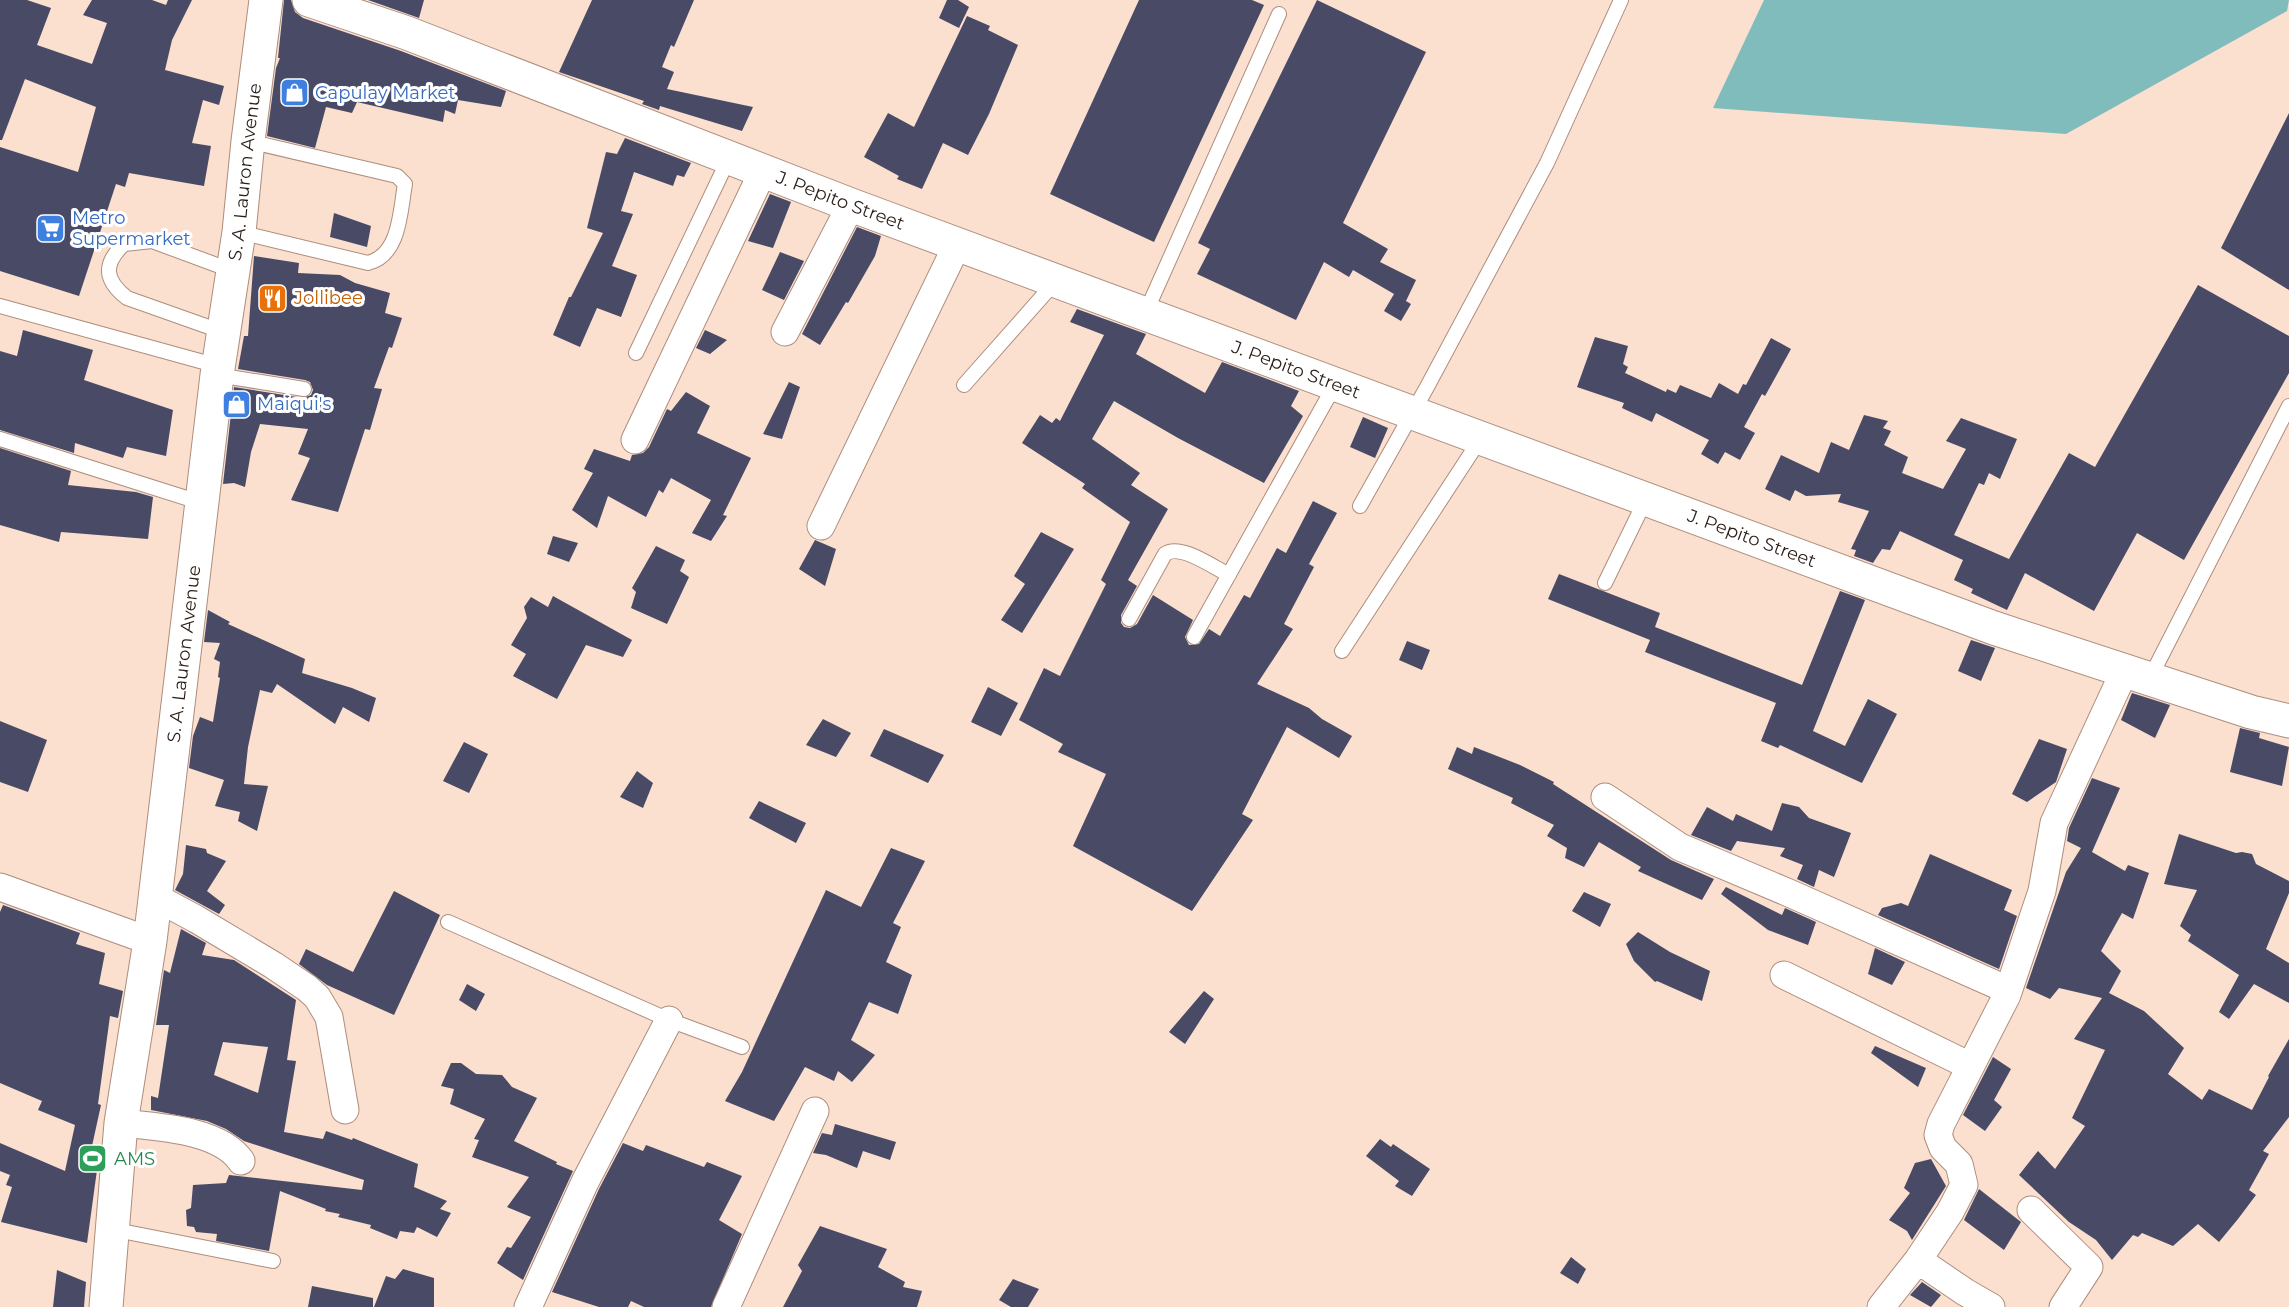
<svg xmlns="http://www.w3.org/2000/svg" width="2289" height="1307" font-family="Montserrat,sans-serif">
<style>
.water{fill:#81bcbc}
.building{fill:#484a66;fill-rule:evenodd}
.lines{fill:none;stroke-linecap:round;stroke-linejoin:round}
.lane-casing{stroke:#ae8d7c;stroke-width:16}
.street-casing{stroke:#ae8d7c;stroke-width:29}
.secondary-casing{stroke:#ae8d7c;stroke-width:35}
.highway-casing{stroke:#ae8d7c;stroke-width:35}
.lane{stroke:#fff;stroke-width:14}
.street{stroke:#fff;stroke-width:27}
.secondary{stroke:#fff;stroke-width:33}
.highway{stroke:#fff;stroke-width:33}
.labels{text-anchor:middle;stroke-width:6;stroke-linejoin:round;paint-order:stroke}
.shop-label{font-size:18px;fill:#366cbe;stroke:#fff;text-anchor:start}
.street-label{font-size:18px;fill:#2a1d16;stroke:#fff}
.food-label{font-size:18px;fill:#c56008;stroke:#fff;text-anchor:start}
.leisure-label{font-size:18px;fill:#27864d;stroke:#fff;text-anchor:start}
</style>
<rect width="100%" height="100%" fill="#fbdfcf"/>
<path class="water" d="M 1764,0 L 2289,0 L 2287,11 L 2066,134 L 1713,108 Z"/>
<path class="building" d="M 0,0 L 27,0 L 51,8 L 37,45 L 92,64 L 107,23 L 83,15 L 92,0 L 152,0 L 166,5 L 168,0 L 192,0 L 172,40 L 165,70 L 224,86 L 219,105 L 203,100 L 192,143 L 211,146 L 204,186 L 129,173 L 125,187 L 116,184 L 79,296 L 0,271 L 0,147 L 78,172 L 96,107 L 25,79 L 2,140 L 0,140 Z
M 284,0 L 291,0 L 295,12 L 303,18 L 401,51 L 506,91 L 501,107 L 458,100 L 455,114 L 445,110 L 443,122 L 357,102 L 352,113 L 326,107 L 315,148 L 267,136 L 276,68 L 280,58 L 278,58 Z
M 368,0 L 424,0 L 419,18 Z
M 592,0 L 694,0 L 674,47 L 671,45 L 662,67 L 674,72 L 667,89 L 753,107 L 742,131 L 660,106 L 659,110 L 642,104 L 644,101 L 559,72 Z
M 947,0 L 958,0 L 969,7 L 959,28 L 939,18 Z
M 1139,0 L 1252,0 L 1264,5 L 1154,242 L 1050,194 Z
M 1317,0 L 1426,52 L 1343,223 L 1388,249 L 1380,262 L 1416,280 L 1406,301 L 1353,270 L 1349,277 L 1324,262 L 1296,320 L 1197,274 L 1210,249 L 1198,243 Z
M 967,16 L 990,26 L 988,30 L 1018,45 L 989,114 L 968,155 L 943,143 L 922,189 L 897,179 L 899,176 L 864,157 L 888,113 L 914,127 Z
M 2289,113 L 2289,290 L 2221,248 Z
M 625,138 L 691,163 L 684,177 L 677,175 L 673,186 L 634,172 L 621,211 L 633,214 L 612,266 L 637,275 L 621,317 L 597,308 L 580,347 L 553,335 L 569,297 L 571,297 L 603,233 L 587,228 L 606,152 L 617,154 Z
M 770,194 L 791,202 L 773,248 L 748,241 Z
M 334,213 L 371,226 L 367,247 L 330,237 Z
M 857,227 L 881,236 L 875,256 L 848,303 L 846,302 L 820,345 L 802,334 Z
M 780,252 L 804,261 L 784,300 L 762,290 Z
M 254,256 L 299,263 L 298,273 L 340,275 L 355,283 L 390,293 L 385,313 L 402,318 L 392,348 L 389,347 L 374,388 L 382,389 L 370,430 L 365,429 L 338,512 L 291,500 L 310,458 L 298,454 L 308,429 L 260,424 L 251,452 L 245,487 L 234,483 L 223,484 L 234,387 L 303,398 L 311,395 L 313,390 L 310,382 L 305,380 L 238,369 L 244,336 L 248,336 Z
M 2198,285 L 2289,336 L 2289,373 L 2184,560 L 2137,533 L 2094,611 L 2025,573 L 2007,610 L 1971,593 L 1973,589 L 1954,580 L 1963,560 L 1900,531 L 1890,550 L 1882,549 L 1873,563 L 1854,556 L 1856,550 L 1851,549 L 1869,511 L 1838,502 L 1841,494 L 1806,496 L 1795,490 L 1790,501 L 1765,489 L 1781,455 L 1819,473 L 1831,442 L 1849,450 L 1864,415 L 1888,421 L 1883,428 L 1891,431 L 1884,445 L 1908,457 L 1902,473 L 1943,489 L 1966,449 L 1946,441 L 1961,418 L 2017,439 L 2000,479 L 1989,473 L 1984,485 L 1979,483 L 1954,535 L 2009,559 L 2069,453 L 2095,467 Z
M 1394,294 L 1411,304 L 1401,321 L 1384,311 Z
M 1077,309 L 1146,334 L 1136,354 L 1205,393 L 1222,362 L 1299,391 L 1291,406 L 1303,416 L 1264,483 L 1178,438 L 1114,401 L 1092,439 L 1140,473 L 1131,485 L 1168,509 L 1128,580 L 1137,586 L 1121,615 L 1121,623 L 1124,627 L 1130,628 L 1137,624 L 1153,595 L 1193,620 L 1185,637 L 1189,645 L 1199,644 L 1209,629 L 1220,636 L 1244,595 L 1250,598 L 1277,548 L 1286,553 L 1313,501 L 1337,513 L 1309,564 L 1314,567 L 1284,624 L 1293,629 L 1257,684 L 1309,708 L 1322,719 L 1352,736 L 1339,758 L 1287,727 L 1242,814 L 1253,820 L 1192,911 L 1073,846 L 1106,774 L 1058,752 L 1063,744 L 1019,720 L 1044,668 L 1060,676 L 1106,584 L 1101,580 L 1130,522 L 1082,488 L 1085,484 L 1022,443 L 1040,415 L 1052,423 L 1056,418 L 1060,421 L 1104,335 L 1070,322 Z
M 23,330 L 93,350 L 84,380 L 173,410 L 166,456 L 127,447 L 123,458 L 75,443 L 74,453 L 0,430 L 0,351 L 17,356 Z
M 705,330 L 727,340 L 710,354 L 696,348 Z
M 1595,337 L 1628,346 L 1623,364 L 1628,367 L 1625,373 L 1666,392 L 1667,389 L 1676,393 L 1680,385 L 1711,398 L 1719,383 L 1738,394 L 1743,384 L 1746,385 L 1771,338 L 1791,349 L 1765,396 L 1762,394 L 1744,427 L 1755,433 L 1740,460 L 1725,452 L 1718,464 L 1701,454 L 1709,440 L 1656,413 L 1652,422 L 1622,408 L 1624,403 L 1577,387 Z
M 789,382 L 800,387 L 782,439 L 763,434 Z
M 686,392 L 710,406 L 697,433 L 751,458 L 723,515 L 727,516 L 711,541 L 692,533 L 711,500 L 671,478 L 663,493 L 659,490 L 646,517 L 608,496 L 597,528 L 572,510 L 593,473 L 584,469 L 594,449 L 630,461 L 632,455 L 643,453 L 649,447 L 667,409 L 671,411 Z
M 1363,417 L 1388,428 L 1375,458 L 1350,447 Z
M 0,448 L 71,471 L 68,485 L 136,492 L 153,497 L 148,539 L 61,532 L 59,542 L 0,525 Z
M 1041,532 L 1074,549 L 1022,633 L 1001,620 L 1025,584 L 1014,576 Z
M 553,536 L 578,543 L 569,562 L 547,554 Z
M 815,540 L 836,549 L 825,586 L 799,569 Z
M 656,546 L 685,560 L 680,571 L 689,577 L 667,624 L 631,608 L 636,592 L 632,588 Z
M 1559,574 L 1660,613 L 1655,627 L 1802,685 L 1840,591 L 1865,600 L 1813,731 L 1845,746 L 1868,699 L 1897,714 L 1862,783 L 1780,745 L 1778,748 L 1761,741 L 1776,703 L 1645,652 L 1650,640 L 1548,599 Z
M 553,596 L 632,640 L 623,657 L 586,645 L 557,699 L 513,676 L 526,654 L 511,645 L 527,618 L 524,607 L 531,597 L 548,607 Z
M 208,610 L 230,622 L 228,624 L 305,659 L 302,673 L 352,688 L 376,698 L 369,722 L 343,707 L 335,724 L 277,684 L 272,693 L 260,690 L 248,747 L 244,784 L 268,786 L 257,831 L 238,821 L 240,812 L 215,806 L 224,780 L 189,768 L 193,736 L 200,717 L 213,722 L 220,678 L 218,677 L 220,662 L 214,659 L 220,643 L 204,642 Z
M 1971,640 L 1995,648 L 1981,681 L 1958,671 Z
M 1407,641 L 1430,650 L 1422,670 L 1399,660 Z
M 988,687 L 1018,703 L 1001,736 L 971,722 Z
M 2132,693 L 2170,705 L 2155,738 L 2121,720 Z
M 823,719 L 851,733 L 836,757 L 806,745 Z
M 0,721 L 47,740 L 28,792 L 0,782 Z
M 2240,728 L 2260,733 L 2259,738 L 2289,747 L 2282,786 L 2230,772 Z
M 884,729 L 944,755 L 928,783 L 870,756 Z
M 2039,739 L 2067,749 L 2056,782 L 2027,802 L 2012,794 Z
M 464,742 L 488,754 L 469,793 L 443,781 Z
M 1457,747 L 1472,754 L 1474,747 L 1520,765 L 1554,782 L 1553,784 L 1671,860 L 1714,879 L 1702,900 L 1638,871 L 1641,867 L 1599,842 L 1584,867 L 1565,858 L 1567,848 L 1547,836 L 1554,825 L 1511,803 L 1513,798 L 1448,769 Z
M 637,771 L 653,783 L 643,808 L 620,797 Z
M 2092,778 L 2120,788 L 2092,852 L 2125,871 L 2128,865 L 2149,873 L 2133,919 L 2122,913 L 2101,951 L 2121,971 L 2109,993 L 2144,1011 L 2184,1048 L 2168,1074 L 2202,1100 L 2209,1089 L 2252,1110 L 2269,1077 L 2268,1076 L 2289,1039 L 2289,1117 L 2263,1151 L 2269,1154 L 2249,1190 L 2256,1195 L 2238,1219 L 2219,1242 L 2198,1224 L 2173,1246 L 2142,1233 L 2138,1237 L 2133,1235 L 2112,1260 L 2096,1240 L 2069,1222 L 2019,1175 L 2038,1151 L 2055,1169 L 2085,1126 L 2072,1118 L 2105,1050 L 2074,1039 L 2102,998 L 2059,988 L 2050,999 L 2026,988 L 2066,872 L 2081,848 L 2067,841 L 2069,828 Z
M 759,801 L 806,823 L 796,843 L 749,818 Z
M 1782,803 L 1799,807 L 1809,818 L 1851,833 L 1834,877 L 1819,870 L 1814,887 L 1797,879 L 1803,865 L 1780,856 L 1785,848 L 1737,841 L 1731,851 L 1691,835 L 1707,807 L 1733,821 L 1736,814 L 1772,831 Z
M 2179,834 L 2236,853 L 2242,852 L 2252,854 L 2256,864 L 2289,881 L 2289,893 L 2266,949 L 2289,963 L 2289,1003 L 2254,984 L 2229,1019 L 2219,1012 L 2239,975 L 2188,941 L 2191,935 L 2180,926 L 2197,890 L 2164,884 Z
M 186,845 L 206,849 L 207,853 L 226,861 L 207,891 L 225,905 L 219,914 L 175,890 L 183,874 Z
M 891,848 L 925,861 L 893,923 L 901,927 L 886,962 L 912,975 L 898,1014 L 869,1002 L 851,1040 L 875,1055 L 852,1082 L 838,1071 L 834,1081 L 805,1067 L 774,1121 L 725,1101 L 742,1072 L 826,890 L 861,907 Z
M 1930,854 L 2012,890 L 2004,910 L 2017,916 L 1999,969 L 1878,915 L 1882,908 L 1901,903 L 1908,906 Z
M 1726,887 L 1782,915 L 1785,908 L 1816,922 L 1808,945 L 1768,930 L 1721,894 Z
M 394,891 L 440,915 L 394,1015 L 327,985 L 299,964 L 306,949 L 353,972 Z
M 1584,892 L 1611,904 L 1600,927 L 1572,911 Z
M 3,905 L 80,933 L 76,944 L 105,953 L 99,984 L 123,991 L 118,1018 L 110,1016 L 98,1104 L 101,1105 L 92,1146 L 100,1148 L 87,1243 L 1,1222 L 12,1187 L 6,1185 L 10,1175 L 0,1171 L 0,1143 L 65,1171 L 75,1125 L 38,1110 L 42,1101 L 0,1083 L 0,912 Z
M 181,929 L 206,943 L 202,955 L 234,960 L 296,1000 L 287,1060 L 296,1061 L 284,1132 L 323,1139 L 326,1131 L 352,1140 L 353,1138 L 418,1164 L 414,1187 L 447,1201 L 440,1209 L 451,1213 L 437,1237 L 417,1227 L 414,1233 L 400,1231 L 397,1239 L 370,1228 L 371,1225 L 338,1217 L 340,1214 L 325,1211 L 326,1209 L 280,1191 L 269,1251 L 216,1241 L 217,1234 L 196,1232 L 194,1227 L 187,1226 L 186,1210 L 191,1208 L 193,1185 L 226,1183 L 229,1175 L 362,1190 L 364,1180 L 244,1141 L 226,1129 L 207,1121 L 151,1110 L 151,1096 L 158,1098 L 169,1025 L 156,1025 L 164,970 L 170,973 ZM 223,1042 L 268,1047 L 258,1093 L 214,1075 Z
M 1638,932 L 1670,952 L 1710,971 L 1702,1001 L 1657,981 L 1655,982 L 1634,961 L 1626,944 Z
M 1875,948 L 1905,962 L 1892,985 L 1868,974 Z
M 467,984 L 485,994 L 476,1011 L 459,1000 Z
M 1204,991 L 1214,999 L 1185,1044 L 1169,1032 Z
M 1875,1046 L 1926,1068 L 1918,1087 L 1871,1053 Z
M 1993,1057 L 2011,1069 L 1994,1100 L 2002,1107 L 1985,1131 L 1963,1115 Z
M 451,1063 L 461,1063 L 476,1074 L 502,1075 L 512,1087 L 537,1098 L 514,1141 L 557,1162 L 556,1164 L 573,1171 L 523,1280 L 497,1263 L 507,1247 L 511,1248 L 531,1217 L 507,1207 L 529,1177 L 472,1157 L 479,1140 L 474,1139 L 485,1119 L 450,1104 L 454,1089 L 441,1086 Z
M 835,1124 L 896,1142 L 890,1160 L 863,1151 L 857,1168 L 826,1155 L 813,1153 L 822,1133 L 832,1135 Z
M 1380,1139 L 1391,1147 L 1393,1144 L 1430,1169 L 1412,1196 L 1395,1186 L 1399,1181 L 1366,1156 Z
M 623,1143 L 643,1151 L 646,1145 L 704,1167 L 707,1162 L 742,1176 L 719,1220 L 742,1234 L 711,1307 L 644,1307 L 631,1301 L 628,1307 L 599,1307 L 552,1292 L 599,1189 Z
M 1931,1159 L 1946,1186 L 1912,1240 L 1907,1231 L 1889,1220 L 1910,1193 L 1904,1188 L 1915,1163 Z
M 1979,1189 L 2021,1222 L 2004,1250 L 1964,1220 Z
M 820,1226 L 887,1249 L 878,1267 L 905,1282 L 903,1287 L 922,1291 L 917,1307 L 783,1307 L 802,1271 L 798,1265 Z
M 1571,1257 L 1586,1269 L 1578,1284 L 1560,1273 Z
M 403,1269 L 434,1278 L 434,1307 L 374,1307 L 386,1276 L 395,1279 Z
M 57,1270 L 86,1282 L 84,1307 L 53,1307 Z
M 1013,1279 L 1039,1289 L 1028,1307 L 1011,1307 L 999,1300 Z
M 1922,1282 L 1941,1295 L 1931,1307 L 1910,1295 Z
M 312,1286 L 373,1298 L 373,1307 L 308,1307 Z"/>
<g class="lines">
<defs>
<path id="lane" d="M 239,232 L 368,263 C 400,255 400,212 405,184 L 397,176 L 248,141
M 0,306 L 218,366
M 1145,314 L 1279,14
M 223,332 L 127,298 C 104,280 103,264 124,244 L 152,241 L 233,271
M 636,353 L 729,158
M 217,375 L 304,389
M 964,385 L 1056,281
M 0,439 L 202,503
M 1360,506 L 1427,387 L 1547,163 L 1621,0
M 1605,583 L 1646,499
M 1129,619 L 1165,554 C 1180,543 1213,567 1229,575
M 1194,637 L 1327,399 L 1339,385
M 1342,651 L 1481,438
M 2150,678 L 2289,406
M 448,922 L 669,1020 L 742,1047
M 111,1229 L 273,1261"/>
<path id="street" d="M 785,332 L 851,205
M 635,440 L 763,171
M 821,526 L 957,245
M 1605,797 L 1680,847 L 1789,893 L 2008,990
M 0,887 L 150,941
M 155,897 L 196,919 L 273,965 L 307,988 L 317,997 L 329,1017 L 345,1110
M 1784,975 L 1970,1066
M 121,1123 C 156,1127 219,1129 241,1161
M 2031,1210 L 2089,1267 L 2063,1307
M 1918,1260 L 1965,1292 L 1991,1307
M 528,1307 L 585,1182 L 669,1020
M 726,1307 L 815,1111
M 1881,1307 L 1918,1260 L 1950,1212 L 1964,1185 L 1959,1164 L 1943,1148 L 1938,1135 L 1941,1124 L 2007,995 L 2042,891 L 2054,823 L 2124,672"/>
<g id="secondary">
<path id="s1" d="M 309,0 L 407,33 L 851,205 L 1994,628 L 2251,712 L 2289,721"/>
</g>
<g id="highway">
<path id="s2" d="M 106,1307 L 121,1123 L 150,941 L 217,375 L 239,232 L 248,141 L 266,0"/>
</g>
</defs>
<use href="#lane" class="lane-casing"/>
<use href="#street" class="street-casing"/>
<use href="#secondary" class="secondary-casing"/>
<use href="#highway" class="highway-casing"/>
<use href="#lane" class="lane"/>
<use href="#street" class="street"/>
<use href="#secondary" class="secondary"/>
<use href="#highway" class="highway"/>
</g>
<defs>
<symbol id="shop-square" viewBox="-11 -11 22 22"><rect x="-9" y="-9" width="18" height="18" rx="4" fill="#3f7fe0" stroke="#fff"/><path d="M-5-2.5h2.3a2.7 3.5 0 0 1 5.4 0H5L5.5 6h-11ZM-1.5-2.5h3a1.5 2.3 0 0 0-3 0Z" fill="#fff"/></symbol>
<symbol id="supermarket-square" viewBox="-11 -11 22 22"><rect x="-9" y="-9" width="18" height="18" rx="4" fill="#3f7fe0" stroke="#fff"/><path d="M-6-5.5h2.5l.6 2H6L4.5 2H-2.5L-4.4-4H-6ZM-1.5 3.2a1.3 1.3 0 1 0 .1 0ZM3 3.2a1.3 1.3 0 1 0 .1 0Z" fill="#fff"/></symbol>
<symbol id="restaurant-square" viewBox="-11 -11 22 22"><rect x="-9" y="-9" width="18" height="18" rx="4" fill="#e8710a" stroke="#fff"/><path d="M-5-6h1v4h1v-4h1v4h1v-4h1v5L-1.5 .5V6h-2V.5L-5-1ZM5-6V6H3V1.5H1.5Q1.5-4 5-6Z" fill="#fff"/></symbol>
<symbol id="stadium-square" viewBox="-11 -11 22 22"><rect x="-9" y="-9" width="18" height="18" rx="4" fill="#2e9e5b" stroke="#fff"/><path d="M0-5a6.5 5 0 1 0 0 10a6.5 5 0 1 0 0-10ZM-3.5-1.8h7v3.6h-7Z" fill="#fff"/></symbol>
</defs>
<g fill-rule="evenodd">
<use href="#shop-square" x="278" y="76" width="33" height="33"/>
<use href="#supermarket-square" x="34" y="212" width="33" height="33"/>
<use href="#restaurant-square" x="256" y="282" width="33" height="33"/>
<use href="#shop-square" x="220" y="388" width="33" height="33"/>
<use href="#stadium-square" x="76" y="1142" width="33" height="33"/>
</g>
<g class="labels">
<g class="shop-label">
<text x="315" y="99">Capulay Market</text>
<text x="72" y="224">Metro<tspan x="72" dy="21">Supermarket</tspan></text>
<text x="257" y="410">Maiqui's</text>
</g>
<g class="street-label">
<text dy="6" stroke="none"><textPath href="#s2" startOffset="1144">S. A. Lauron Avenue</textPath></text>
<text dy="6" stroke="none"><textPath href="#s1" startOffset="568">J. Pepito Street</textPath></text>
<text dy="6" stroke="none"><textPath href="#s1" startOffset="1054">J. Pepito Street</textPath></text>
<text dy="6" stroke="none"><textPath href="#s1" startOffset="1540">J. Pepito Street</textPath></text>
<text dy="6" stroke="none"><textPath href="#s2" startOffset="658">S. A. Lauron Avenue</textPath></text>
</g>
<g class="food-label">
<text x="294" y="304">Jollibee</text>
</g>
<g class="leisure-label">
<text x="114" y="1165">AMS</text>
</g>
</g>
</svg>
